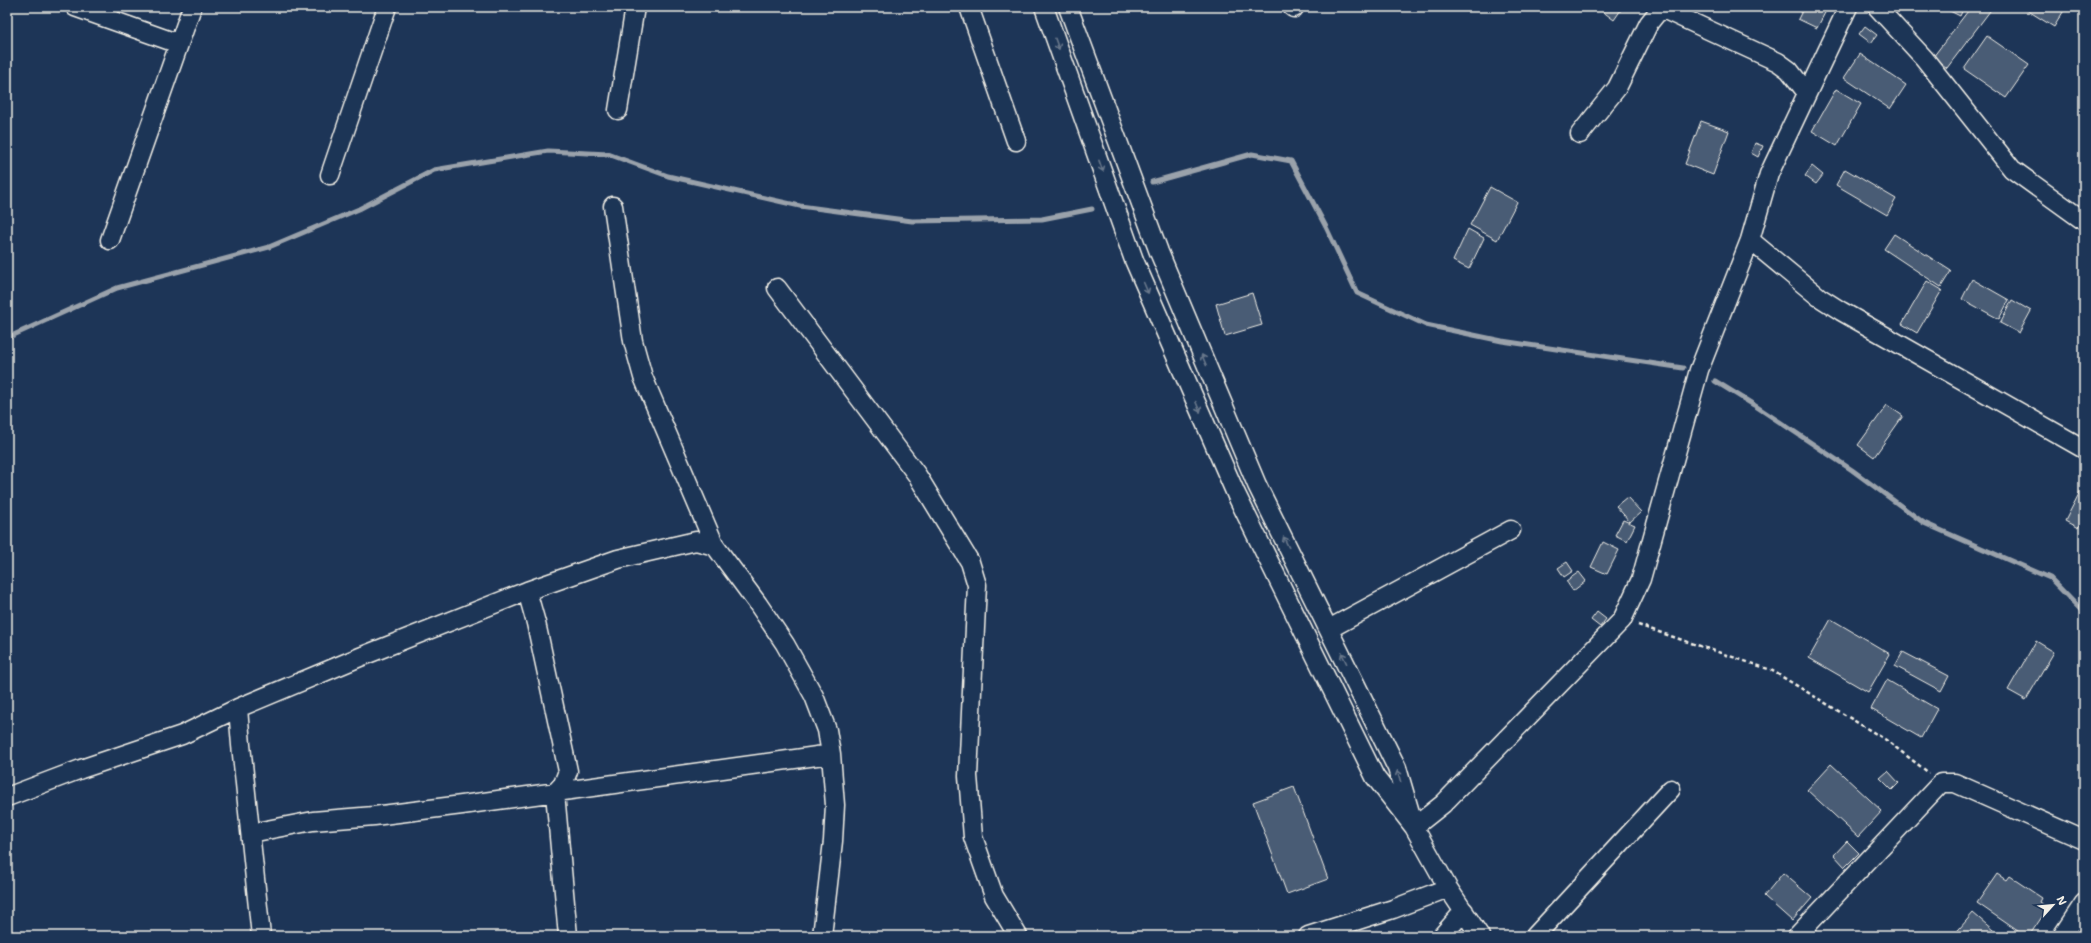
<svg xmlns="http://www.w3.org/2000/svg" width="2091" height="943" font-family="'Shantell Sans',sans-serif">
<style>
.lines{fill:none;stroke-linecap:round;stroke-linejoin:round}
.stream{stroke:#9aa2ab;stroke-width:5}
.building{fill:#485b74;stroke:#f4f1e8}
.minor-casing{stroke:#f4f1e8;stroke-width:21}
.path{stroke:#f4f1e8;stroke-width:2.5;stroke-dasharray:4 3;stroke-linecap:butt}
.minor{stroke:#1d3557;stroke-width:18}
.oneway{stroke:#68778a}
</style>
<rect width="100%" height="100%" fill="#1d3557"/>
<filter id="ink" filterUnits="userSpaceOnUse"><feTurbulence type="fractalNoise" baseFrequency=".025" numOctaves="2"/><feDisplacementMap in="SourceGraphic" scale="8" xChannelSelector="R" yChannelSelector="G"/><feConvolveMatrix kernelMatrix="1 2 1 2 8 2 1 2 1" color-interpolation-filters="sRGB"/></filter>
<g filter="url(#ink)">
<g class="lines">
<path class="stream" d="M 1152,182 L 1252,154 L 1291,161 L 1326,227 L 1357,293 L 1426,325 L 1502,341 L 1683,368
M 7,338 L 117,288 L 269,247 L 359,209 L 434,170 L 548,151 L 608,154 L 668,176 L 800,206 L 912,221 L 1042,219 L 1092,209
M 1715,381 L 1754,405 L 1852,470 L 1924,523 L 2050,578 L 2084,613"/>
</g>
<path class="building" d="M 1598,7 L 1623,7 L 1614,20 L 1598,8 Z
M 1804,7 L 1828,7 L 1817,28 L 1798,19 Z
M 1942,7 L 1964,7 L 1960,16 Z
M 1971,7 L 1993,7 L 1947,68 L 1933,57 Z
M 2022,7 L 2066,7 L 2054,27 Z
M 1865,26 L 1877,35 L 1871,43 L 1859,34 Z
M 1987,36 L 2029,65 L 2006,98 L 1964,69 Z
M 1860,54 L 1906,85 L 1890,109 L 1844,78 Z
M 1836,89 L 1861,104 L 1837,146 L 1812,131 Z
M 1701,121 L 1729,131 L 1713,175 L 1685,164 Z
M 1755,143 L 1763,146 L 1758,157 L 1751,153 Z
M 1812,166 L 1823,175 L 1816,184 L 1805,176 Z
M 1845,169 L 1896,199 L 1887,215 L 1836,185 Z
M 1490,187 L 1517,202 L 1497,240 L 1470,225 Z
M 1468,229 L 1484,238 L 1469,269 L 1453,261 Z
M 1894,234 L 1951,271 L 1941,287 L 1884,249 Z
M 1972,279 L 2009,300 L 1999,319 L 1962,299 Z
M 1927,281 L 1942,290 L 1917,333 L 1902,324 Z
M 1252,293 L 1262,325 L 1225,336 L 1216,304 Z
M 2012,300 L 2031,311 L 2019,333 L 2000,323 Z
M 1887,405 L 1903,416 L 1874,457 L 1858,445 Z
M 2084,484 L 2084,517 L 2078,528 L 2065,521 Z
M 1627,497 L 1641,512 L 1630,522 L 1616,506 Z
M 1623,520 L 1635,525 L 1627,541 L 1615,535 Z
M 1603,542 L 1619,550 L 1607,574 L 1591,567 Z
M 1567,562 L 1573,571 L 1564,577 L 1558,568 Z
M 1579,572 L 1586,581 L 1573,591 L 1566,581 Z
M 1597,612 L 1606,619 L 1600,627 L 1591,620 Z
M 1831,619 L 1890,654 L 1868,692 L 1809,658 Z
M 2036,641 L 2054,652 L 2026,700 L 2008,690 Z
M 1903,652 L 1949,676 L 1941,691 L 1895,666 Z
M 1887,680 L 1937,709 L 1921,738 L 1871,709 Z
M 1831,764 L 1882,811 L 1858,837 L 1807,790 Z
M 1888,771 L 1899,783 L 1892,790 L 1880,778 Z
M 1294,787 L 1328,879 L 1287,894 L 1253,802 Z
M 1847,841 L 1859,853 L 1845,867 L 1834,855 Z
M 1783,873 L 1812,898 L 1792,921 L 1764,896 Z
M 1997,874 L 2006,880 L 2009,876 L 2042,898 L 2040,902 L 2048,908 L 2029,936 L 2025,936 L 1977,903 Z
M 1973,913 L 2000,936 L 1953,936 Z"/>
<g class="lines">
<defs>
<path id="minor" d="M 75,7 L 179,44
M 969,7 L 1016,141
M 1044,7 L 1134,260 L 1236,494 L 1375,777 L 1414,827 L 1448,888 L 1480,936
M 1068,7 L 1159,252 L 1257,485 L 1397,768 L 1411,816
M 1292,7 L 1294,8
M 1877,7 L 1924,58 L 2012,169 L 2084,221
M 618,110 L 635,7
M 1580,134 L 1617,88 L 1649,23 L 1661,8 L 1778,62 L 1789,70 L 1807,93
M 330,175 L 387,7
M 613,206 L 633,341 L 643,377 L 715,546
M 110,240 L 192,7
M 1750,240 L 1819,297 L 1841,311 L 2084,449
M 777,288 L 917,475 L 970,562 L 977,585 L 968,776 L 973,837 L 994,896 L 1018,936
M 527,591 L 536,623 L 568,771 L 563,784 L 555,793 L 568,936
M 1329,629 L 1511,530
M 238,708 L 241,745 L 261,936
M 7,797 L 81,769 L 182,735 L 238,708 L 360,657 L 527,591 L 618,559 L 696,541 L 715,546 L 758,604 L 785,644 L 814,696 L 827,730 L 831,754 L 835,805 L 833,841 L 822,936
M 1414,827 L 1443,804 L 1622,620 L 1641,579 L 1699,370 L 1750,240 L 1769,174 L 1848,7
M 251,833 L 313,821 L 374,816 L 462,805 L 831,754
M 1308,936 L 1393,909 L 1448,888
M 1442,936 L 1464,911
M 1535,936 L 1671,789
M 1797,936 L 1941,783 L 1955,783 L 2084,840
M 2062,936 L 2084,903"/>
</defs>
<use href="#minor" class="minor-casing"/>
<path class="path" d="M 1638,625 L 1771,670 L 1886,740 L 1929,773"/>
<use href="#minor" class="minor"/>
</g>
<defs><path id="oneway-shaft" d="M-6 0H5M1.5-3L5.5 0L1.5 3" fill="none" stroke-width="1.6" stroke-linecap="round" stroke-linejoin="round"/></defs>
<g class="oneway">
<use href="#oneway-shaft" transform="translate(1057 44) rotate(70)"/>
<use href="#oneway-shaft" transform="translate(1101 166) rotate(70)"/>
<use href="#oneway-shaft" transform="translate(1146 288) rotate(67)"/>
<use href="#oneway-shaft" transform="translate(1204 360) rotate(-113)"/>
<use href="#oneway-shaft" transform="translate(1198 407) rotate(67)"/>
<use href="#oneway-shaft" transform="translate(1286 542) rotate(-117)"/>
<use href="#oneway-shaft" transform="translate(1344 658) rotate(-116)"/>
<use href="#oneway-shaft" transform="translate(1399 776) rotate(-106)"/>
</g>
</g>
<rect width="2091" height="943" fill="none" stroke="#1d3557" stroke-width="24"/>
<rect x="12" y="12" width="2067" height="919" fill="none" stroke="#f4f1e8" stroke-width="1.5" filter="url(#ink)"/>
<g transform="translate(2053 905) rotate(63)" stroke="#1d3557" stroke-width="3" paint-order="stroke">
<path d="M0-3L7 15L0 10L-7 15Z" fill="#f4f1e8"/>
<text y="-6" font-size="11" font-weight="bold" text-anchor="middle" fill="#f4f1e8">N</text>
</g>
</svg>
